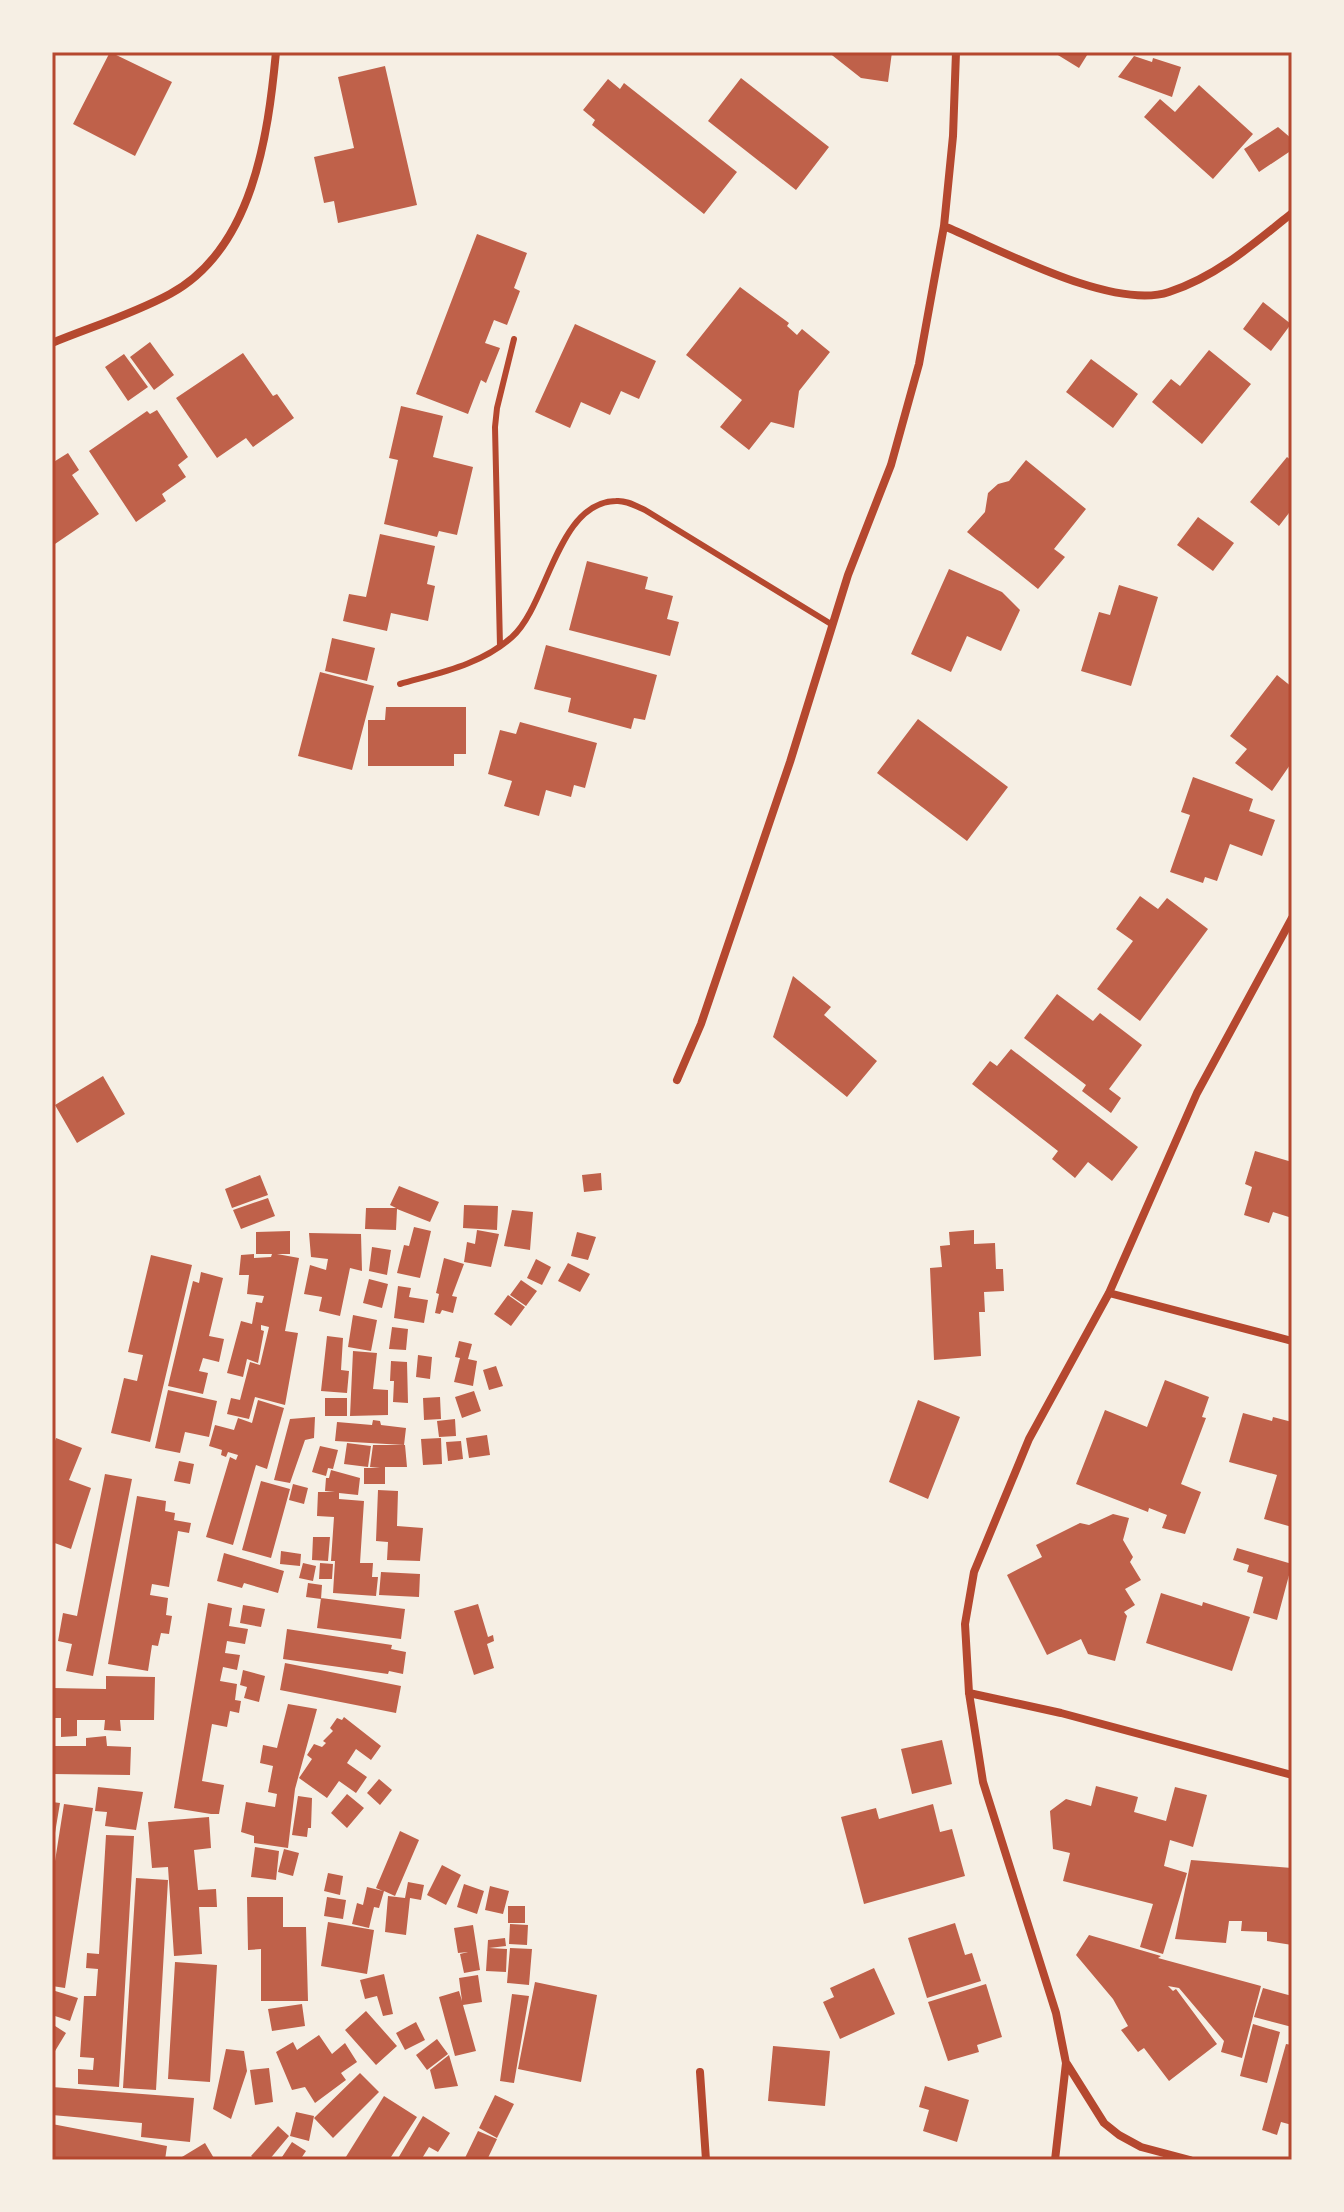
<svg xmlns="http://www.w3.org/2000/svg" width="1344" height="2212" font-family="'Nunito Sans',sans-serif">
<style>
.building{fill:#bf614a}
.lines{fill:none;stroke-linecap:round;stroke-linejoin:round}
.service{stroke:#b5482f;stroke-width:6}
.minor{stroke:#b5482f;stroke-width:8}
.neatline{fill:none;stroke:#b5482f;stroke-width:3}
</style>
<rect width="100%" height="100%" fill="#f6efe4"/>
<path class="building" d="M 110,52 L 172,82 L 135,156 L 73,124 Z
M 828,52 L 892,52 L 888,82 L 861,78 Z
M 1053,52 L 1089,52 L 1079,68 Z
M 1134,56 L 1152,62 L 1153,58 L 1181,67 L 1172,97 L 1118,77 Z
M 385,66 L 417,205 L 338,223 L 334,201 L 324,203 L 314,157 L 354,148 L 338,77 Z
M 741,78 L 829,147 L 796,190 L 708,121 Z
M 608,79 L 620,89 L 624,83 L 737,172 L 704,214 L 592,125 L 595,120 L 583,110 Z
M 1199,85 L 1253,134 L 1213,179 L 1144,117 L 1160,99 L 1175,112 Z
M 1278,127 L 1292,139 L 1292,150 L 1259,172 L 1244,149 Z
M 477,234 L 527,253 L 514,288 L 520,291 L 507,325 L 494,320 L 485,343 L 500,348 L 486,383 L 481,380 L 468,414 L 416,394 Z
M 740,287 L 789,323 L 787,326 L 797,335 L 802,329 L 830,352 L 799,391 L 794,428 L 771,422 L 749,450 L 720,427 L 742,400 L 686,355 Z
M 1263,302 L 1291,324 L 1271,351 L 1243,329 Z
M 575,324 L 656,361 L 639,399 L 621,391 L 610,415 L 581,402 L 570,428 L 535,412 Z
M 150,342 L 174,375 L 154,390 L 130,357 Z
M 1209,350 L 1251,384 L 1202,444 L 1152,402 L 1171,379 L 1180,386 Z
M 243,353 L 273,396 L 277,394 L 294,418 L 253,447 L 246,438 L 217,458 L 176,398 Z
M 124,354 L 148,387 L 128,401 L 105,367 Z
M 1091,359 L 1138,394 L 1113,428 L 1066,392 Z
M 401,406 L 443,416 L 433,457 L 473,467 L 457,535 L 439,531 L 437,537 L 384,524 L 398,460 L 389,458 Z
M 157,410 L 188,457 L 178,465 L 186,477 L 162,494 L 166,501 L 136,522 L 89,451 L 147,411 L 150,414 Z
M 68,453 L 79,470 L 72,475 L 99,514 L 52,546 L 52,463 Z
M 1287,457 L 1292,461 L 1292,509 L 1279,526 L 1250,502 Z
M 1026,460 L 1086,509 L 1054,549 L 1065,557 L 1038,589 L 967,532 L 985,512 L 988,493 L 998,484 L 1009,481 Z
M 1198,517 L 1234,543 L 1213,571 L 1177,545 Z
M 380,534 L 435,546 L 427,584 L 435,586 L 428,621 L 391,613 L 387,631 L 343,621 L 349,594 L 366,597 Z
M 587,561 L 648,577 L 645,589 L 673,596 L 667,619 L 679,622 L 670,656 L 569,630 Z
M 949,569 L 1002,592 L 1020,610 L 1001,651 L 967,636 L 951,672 L 911,654 Z
M 1119,585 L 1158,597 L 1131,686 L 1081,671 L 1099,612 L 1110,615 Z
M 332,638 L 375,648 L 367,681 L 325,671 Z
M 546,645 L 657,675 L 645,720 L 634,718 L 631,729 L 568,712 L 571,698 L 534,689 Z
M 320,672 L 374,686 L 352,770 L 298,756 Z
M 1277,675 L 1292,687 L 1292,762 L 1272,791 L 1235,763 L 1247,749 L 1230,736 Z
M 386,707 L 466,707 L 466,754 L 454,754 L 454,766 L 368,766 L 368,720 L 385,720 Z
M 918,719 L 1008,787 L 967,841 L 877,773 Z
M 520,722 L 597,743 L 585,788 L 574,785 L 571,797 L 546,790 L 539,816 L 504,806 L 512,781 L 488,774 L 500,730 L 516,734 Z
M 1193,777 L 1253,799 L 1249,811 L 1275,820 L 1262,856 L 1230,844 L 1217,881 L 1205,877 L 1203,883 L 1170,872 L 1190,815 L 1181,812 Z
M 1140,896 L 1158,909 L 1167,898 L 1208,929 L 1140,1021 L 1097,989 L 1133,941 L 1116,929 Z
M 793,976 L 831,1007 L 824,1015 L 877,1061 L 847,1097 L 773,1037 Z
M 1057,994 L 1093,1021 L 1100,1013 L 1142,1045 L 1109,1089 L 1121,1098 L 1111,1113 L 1082,1091 L 1086,1085 L 1024,1038 Z
M 1011,1049 L 1138,1147 L 1112,1181 L 1088,1162 L 1075,1178 L 1052,1159 L 1058,1151 L 972,1084 L 990,1061 L 997,1066 Z
M 103,1076 L 125,1114 L 77,1143 L 55,1105 Z
M 1255,1151 L 1292,1162 L 1292,1218 L 1273,1212 L 1269,1223 L 1244,1215 L 1252,1187 L 1245,1184 Z
M 601,1173 L 602,1190 L 584,1192 L 582,1175 Z
M 260,1175 L 268,1195 L 232,1208 L 225,1189 Z
M 399,1186 L 439,1202 L 430,1222 L 397,1209 L 396,1230 L 365,1229 L 366,1208 L 396,1208 L 390,1205 Z
M 268,1198 L 275,1216 L 241,1229 L 233,1210 Z
M 464,1205 L 498,1206 L 497,1230 L 463,1228 Z
M 512,1210 L 533,1212 L 530,1250 L 504,1246 Z
M 414,1227 L 431,1231 L 420,1278 L 397,1273 L 404,1245 L 409,1246 Z
M 477,1230 L 499,1234 L 491,1267 L 464,1262 L 467,1242 L 475,1244 Z
M 974,1230 L 974,1244 L 995,1243 L 996,1269 L 1003,1269 L 1004,1291 L 984,1292 L 985,1312 L 979,1312 L 981,1356 L 934,1360 L 930,1268 L 942,1267 L 940,1246 L 950,1245 L 949,1232 Z
M 290,1231 L 290,1254 L 277,1254 L 299,1258 L 285,1331 L 298,1333 L 285,1405 L 255,1397 L 249,1419 L 227,1414 L 231,1398 L 240,1400 L 250,1362 L 260,1365 L 269,1327 L 261,1325 L 261,1330 L 264,1331 L 258,1363 L 247,1359 L 243,1377 L 227,1373 L 241,1321 L 252,1324 L 256,1302 L 262,1303 L 264,1296 L 247,1294 L 249,1275 L 239,1275 L 241,1255 L 254,1254 L 254,1258 L 271,1257 L 272,1254 L 256,1254 L 256,1232 Z
M 577,1232 L 596,1237 L 588,1260 L 571,1256 Z
M 309,1233 L 361,1234 L 362,1271 L 350,1268 L 340,1316 L 319,1311 L 322,1297 L 304,1294 L 310,1265 L 326,1270 L 328,1259 L 311,1257 Z
M 372,1247 L 391,1250 L 387,1275 L 369,1271 Z
M 151,1255 L 192,1265 L 150,1442 L 111,1433 L 124,1378 L 137,1381 L 143,1355 L 128,1352 Z
M 444,1258 L 464,1264 L 452,1296 L 457,1297 L 453,1313 L 442,1310 L 440,1314 L 435,1313 L 439,1294 L 436,1293 Z
M 536,1259 L 551,1267 L 542,1285 L 527,1278 Z
M 568,1263 L 590,1274 L 580,1292 L 558,1281 Z
M 201,1272 L 223,1278 L 209,1336 L 224,1339 L 219,1362 L 203,1358 L 199,1371 L 208,1373 L 203,1394 L 168,1386 L 193,1281 L 199,1283 Z
M 369,1279 L 388,1284 L 382,1308 L 363,1303 Z
M 521,1280 L 537,1291 L 526,1306 L 510,1295 Z
M 398,1286 L 411,1288 L 409,1297 L 428,1300 L 424,1323 L 394,1318 Z
M 508,1295 L 525,1307 L 511,1326 L 494,1314 Z
M 353,1315 L 377,1320 L 371,1351 L 348,1347 Z
M 392,1327 L 408,1329 L 406,1350 L 389,1349 Z
M 327,1336 L 343,1338 L 341,1370 L 349,1371 L 347,1393 L 321,1391 Z
M 459,1341 L 472,1344 L 468,1359 L 477,1361 L 473,1386 L 454,1382 L 460,1358 L 455,1357 Z
M 353,1351 L 377,1353 L 373,1389 L 388,1390 L 388,1415 L 350,1416 Z
M 418,1355 L 432,1357 L 430,1379 L 416,1377 Z
M 391,1361 L 407,1362 L 408,1403 L 393,1402 L 394,1381 L 390,1381 Z
M 496,1366 L 503,1386 L 489,1390 L 483,1370 Z
M 1165,1380 L 1209,1397 L 1202,1417 L 1206,1418 L 1181,1484 L 1201,1492 L 1185,1534 L 1162,1528 L 1167,1515 L 1149,1508 L 1148,1512 L 1076,1484 L 1105,1410 L 1147,1427 Z
M 168,1390 L 217,1401 L 209,1437 L 185,1432 L 180,1453 L 155,1448 Z
M 474,1391 L 481,1411 L 462,1418 L 455,1397 Z
M 440,1397 L 441,1419 L 424,1420 L 423,1398 Z
M 325,1398 L 347,1398 L 347,1416 L 325,1416 Z
M 258,1400 L 284,1408 L 267,1469 L 256,1465 L 233,1545 L 206,1537 L 230,1457 L 236,1460 L 238,1455 L 228,1452 L 226,1457 L 221,1455 L 222,1450 L 209,1446 L 215,1425 L 234,1430 L 238,1418 L 252,1423 Z
M 918,1400 L 960,1417 L 928,1499 L 889,1482 Z
M 1243,1413 L 1272,1421 L 1273,1417 L 1292,1422 L 1292,1527 L 1264,1519 L 1277,1475 L 1229,1462 Z
M 315,1417 L 314,1438 L 305,1440 L 290,1483 L 274,1480 L 290,1419 Z
M 455,1419 L 456,1436 L 439,1437 L 437,1421 Z
M 373,1420 L 380,1421 L 381,1425 L 406,1428 L 404,1445 L 335,1441 L 337,1422 L 372,1425 Z
M 487,1435 L 490,1455 L 469,1458 L 466,1438 Z
M 56,1438 L 82,1448 L 69,1480 L 91,1488 L 71,1549 L 52,1542 L 52,1449 Z
M 441,1438 L 442,1464 L 423,1465 L 421,1439 Z
M 461,1441 L 463,1459 L 448,1461 L 446,1442 Z
M 347,1443 L 371,1446 L 368,1467 L 344,1464 Z
M 373,1445 L 405,1445 L 407,1467 L 385,1467 L 385,1484 L 364,1484 L 364,1468 L 380,1468 L 370,1467 Z
M 320,1446 L 338,1450 L 333,1469 L 328,1468 L 326,1476 L 312,1472 Z
M 179,1461 L 194,1464 L 190,1484 L 174,1481 Z
M 331,1470 L 360,1478 L 358,1495 L 339,1493 L 339,1499 L 364,1501 L 360,1563 L 373,1563 L 372,1577 L 378,1577 L 376,1596 L 333,1593 L 335,1561 L 331,1561 L 334,1517 L 317,1516 L 318,1492 L 335,1492 L 325,1491 L 326,1478 L 329,1478 Z
M 105,1474 L 132,1479 L 93,1676 L 66,1671 L 72,1644 L 58,1641 L 63,1613 L 77,1616 Z
M 261,1481 L 290,1489 L 271,1558 L 242,1550 Z
M 293,1484 L 308,1488 L 304,1504 L 289,1500 Z
M 378,1490 L 398,1491 L 397,1526 L 423,1528 L 420,1561 L 387,1560 L 388,1542 L 376,1541 Z
M 137,1496 L 166,1501 L 165,1511 L 175,1513 L 174,1520 L 191,1523 L 189,1533 L 178,1531 L 169,1587 L 152,1584 L 150,1595 L 168,1598 L 166,1615 L 172,1616 L 169,1634 L 161,1633 L 158,1646 L 152,1645 L 148,1671 L 108,1664 Z
M 1113,1514 L 1129,1518 L 1123,1540 L 1133,1557 L 1130,1562 L 1141,1580 L 1125,1589 L 1135,1605 L 1124,1612 L 1127,1616 L 1115,1661 L 1088,1654 L 1081,1639 L 1047,1655 L 1007,1575 L 1042,1557 L 1036,1545 L 1080,1523 L 1089,1525 Z
M 313,1537 L 330,1537 L 328,1561 L 312,1560 Z
M 1237,1548 L 1292,1564 L 1277,1620 L 1253,1613 L 1263,1577 L 1247,1572 L 1249,1565 L 1233,1560 Z
M 281,1551 L 301,1554 L 300,1566 L 280,1564 Z
M 224,1553 L 284,1571 L 278,1593 L 244,1583 L 242,1588 L 217,1581 Z
M 303,1563 L 316,1566 L 313,1581 L 299,1578 Z
M 320,1563 L 333,1564 L 332,1579 L 319,1579 Z
M 381,1572 L 420,1574 L 419,1597 L 379,1595 Z
M 308,1583 L 322,1585 L 321,1599 L 306,1597 Z
M 1161,1593 L 1202,1606 L 1203,1602 L 1250,1617 L 1232,1671 L 1146,1643 Z
M 321,1598 L 405,1609 L 401,1639 L 317,1628 Z
M 208,1603 L 232,1608 L 229,1626 L 248,1629 L 245,1644 L 227,1641 L 225,1653 L 240,1655 L 237,1670 L 223,1667 L 220,1681 L 237,1684 L 235,1700 L 241,1701 L 239,1713 L 230,1711 L 227,1727 L 212,1724 L 202,1781 L 224,1785 L 219,1814 L 211,1814 L 174,1808 Z
M 478,1604 L 488,1637 L 493,1635 L 494,1641 L 487,1644 L 494,1668 L 474,1675 L 454,1611 Z
M 243,1605 L 265,1609 L 261,1627 L 240,1623 Z
M 287,1629 L 392,1645 L 391,1649 L 406,1652 L 403,1674 L 389,1671 L 388,1674 L 283,1659 Z
M 285,1663 L 401,1686 L 396,1713 L 280,1690 Z
M 243,1670 L 265,1676 L 259,1702 L 244,1698 L 247,1687 L 240,1685 Z
M 106,1676 L 155,1677 L 154,1720 L 120,1720 L 121,1731 L 104,1730 L 105,1720 L 77,1720 L 77,1736 L 61,1737 L 61,1718 L 52,1718 L 52,1688 L 106,1689 Z
M 288,1704 L 317,1709 L 295,1789 L 288,1848 L 254,1843 L 254,1836 L 241,1832 L 246,1802 L 275,1807 L 277,1794 L 268,1792 L 273,1766 L 260,1763 L 263,1745 L 277,1748 Z
M 344,1717 L 381,1746 L 371,1760 L 356,1749 L 347,1763 L 367,1777 L 356,1793 L 339,1781 L 327,1798 L 299,1778 L 312,1759 L 307,1755 L 314,1744 L 322,1747 L 326,1743 L 323,1741 L 333,1731 L 330,1728 L 337,1718 L 342,1720 Z
M 106,1736 L 107,1746 L 131,1747 L 130,1775 L 52,1774 L 52,1746 L 86,1746 L 86,1738 Z
M 942,1740 L 952,1784 L 912,1794 L 901,1749 Z
M 379,1779 L 392,1790 L 380,1805 L 367,1793 Z
M 1096,1786 L 1138,1797 L 1134,1812 L 1166,1821 L 1175,1787 L 1207,1795 L 1193,1847 L 1170,1840 L 1164,1866 L 1187,1873 L 1163,1954 L 1140,1947 L 1153,1904 L 1063,1881 L 1070,1853 L 1053,1849 L 1050,1811 L 1066,1799 L 1091,1806 Z
M 98,1787 L 143,1792 L 136,1830 L 105,1826 L 107,1812 L 95,1811 Z
M 347,1794 L 364,1808 L 347,1828 L 331,1813 Z
M 298,1796 L 312,1798 L 311,1828 L 308,1828 L 307,1837 L 292,1835 Z
M 52,1802 L 60,1803 L 54,1839 L 52,1839 Z
M 64,1804 L 93,1808 L 65,1988 L 52,1986 L 52,1880 Z
M 933,1804 L 940,1832 L 952,1829 L 965,1876 L 864,1904 L 841,1817 L 876,1808 L 879,1819 Z
M 209,1817 L 211,1848 L 194,1850 L 198,1890 L 216,1889 L 217,1907 L 199,1907 L 202,1954 L 174,1956 L 168,1867 L 152,1868 L 148,1822 Z
M 400,1831 L 419,1840 L 395,1896 L 384,1891 L 379,1908 L 374,1907 L 369,1928 L 352,1924 L 357,1903 L 363,1905 L 367,1887 L 383,1891 L 376,1888 Z
M 106,1835 L 134,1836 L 119,2087 L 78,2084 L 78,2069 L 93,2070 L 94,2058 L 80,2057 L 84,1996 L 96,1996 L 98,1969 L 86,1968 L 87,1953 L 99,1954 Z
M 255,1847 L 279,1851 L 276,1880 L 251,1877 Z
M 284,1849 L 299,1853 L 293,1876 L 278,1872 Z
M 1191,1860 L 1292,1868 L 1292,1945 L 1267,1941 L 1267,1932 L 1241,1931 L 1242,1921 L 1229,1921 L 1226,1943 L 1175,1939 Z
M 442,1865 L 461,1875 L 446,1905 L 427,1895 Z
M 328,1873 L 343,1876 L 340,1895 L 324,1891 Z
M 136,1878 L 168,1880 L 156,2090 L 123,2088 Z
M 408,1882 L 424,1885 L 421,1900 L 410,1898 L 406,1935 L 385,1932 L 388,1896 L 405,1898 Z
M 464,1884 L 484,1891 L 477,1914 L 457,1907 Z
M 490,1886 L 509,1891 L 503,1914 L 485,1910 Z
M 247,1897 L 283,1897 L 283,1927 L 306,1927 L 308,2001 L 261,2001 L 261,1949 L 248,1950 Z
M 327,1897 L 346,1900 L 343,1919 L 324,1916 Z
M 508,1906 L 525,1906 L 525,1923 L 508,1923 Z
M 328,1922 L 374,1930 L 367,1974 L 321,1966 Z
M 955,1923 L 965,1955 L 972,1953 L 981,1981 L 927,1998 L 908,1938 Z
M 510,1924 L 528,1925 L 527,1945 L 509,1944 Z
M 473,1925 L 480,1970 L 464,1973 L 460,1954 L 468,1952 L 458,1953 L 454,1928 Z
M 1089,1935 L 1161,1956 L 1158,1958 L 1261,1986 L 1242,2058 L 1221,2052 L 1224,2041 L 1179,1988 L 1168,1986 L 1173,1991 L 1176,1989 L 1217,2044 L 1169,2081 L 1144,2048 L 1138,2052 L 1121,2030 L 1128,2026 L 1113,1999 L 1076,1955 Z
M 505,1938 L 506,1946 L 489,1948 L 507,1949 L 506,1972 L 486,1971 L 488,1940 Z
M 510,1948 L 532,1949 L 529,1985 L 507,1983 Z
M 175,1962 L 217,1965 L 210,2082 L 168,2079 Z
M 874,1968 L 895,2014 L 840,2039 L 823,2002 L 834,1997 L 830,1988 Z
M 384,1974 L 393,2014 L 383,2016 L 377,1996 L 365,1999 L 360,1980 Z
M 478,1975 L 482,2002 L 463,2005 L 476,2051 L 455,2056 L 439,1997 L 459,1991 L 462,2001 L 459,1978 Z
M 535,1982 L 597,1995 L 581,2082 L 518,2069 Z
M 986,1984 L 1002,2037 L 977,2045 L 979,2052 L 948,2061 L 928,2002 Z
M 1263,1988 L 1292,1996 L 1292,2027 L 1254,2017 Z
M 52,1990 L 78,1998 L 70,2021 L 52,2015 Z
M 512,1994 L 529,1996 L 514,2083 L 500,2081 Z
M 302,2004 L 305,2026 L 272,2031 L 268,2009 Z
M 366,2011 L 397,2046 L 376,2065 L 345,2030 Z
M 416,2022 L 425,2040 L 405,2050 L 396,2033 Z
M 52,2024 L 66,2033 L 52,2056 Z
M 1253,2024 L 1280,2032 L 1267,2083 L 1240,2076 Z
M 319,2035 L 332,2054 L 345,2043 L 357,2062 L 341,2073 L 346,2080 L 315,2103 L 305,2087 L 292,2090 L 276,2052 L 293,2042 L 297,2050 Z
M 437,2039 L 448,2054 L 427,2070 L 416,2055 Z
M 1286,2044 L 1292,2045 L 1292,2125 L 1281,2122 L 1277,2135 L 1262,2130 Z
M 773,2046 L 830,2051 L 825,2106 L 768,2101 Z
M 226,2049 L 244,2051 L 247,2071 L 231,2119 L 213,2109 Z
M 449,2055 L 458,2086 L 435,2089 L 430,2070 Z
M 269,2068 L 273,2102 L 255,2105 L 250,2070 Z
M 360,2073 L 379,2092 L 333,2138 L 314,2118 Z
M 925,2086 L 969,2100 L 957,2142 L 923,2131 L 929,2110 L 919,2107 Z
M 52,2087 L 194,2098 L 190,2142 L 141,2137 L 142,2123 L 52,2115 Z
M 495,2095 L 514,2104 L 497,2138 L 479,2128 Z
M 384,2096 L 417,2117 L 389,2160 L 344,2160 Z
M 296,2112 L 314,2116 L 309,2141 L 290,2136 Z
M 423,2116 L 450,2133 L 438,2152 L 429,2147 L 421,2160 L 397,2160 Z
M 52,2124 L 167,2146 L 165,2160 L 52,2160 Z
M 278,2126 L 289,2136 L 269,2160 L 256,2160 L 251,2156 Z
M 478,2131 L 497,2139 L 487,2160 L 464,2160 Z
M 292,2142 L 306,2151 L 302,2157 L 306,2160 L 280,2160 Z
M 205,2143 L 215,2160 L 177,2160 Z"/>
<g class="lines">
<path class="service" d="M 500,646 L 495,427 L 497,408 L 514,339
M 400,684 C 438,673 481,665 512,637 C 548,605 557,502 616,501 C 626,500 636,506 645,510 L 831,624"/>
<path class="minor" d="M 944,226 C 999,249 1113,311 1169,292 C 1216,277 1255,243 1292,213
M 52,343 C 91,327 133,314 170,294 C 253,249 268,136 276,52
M 677,1080 L 701,1024 L 790,762 L 848,575 L 891,465 L 919,364 L 944,226 L 953,136 L 956,52
M 1109,1293 L 1292,1341
M 969,1693 L 1061,1713 L 1292,1775
M 1067,2064 L 1104,2123 L 1119,2135 L 1141,2147 L 1190,2160
M 700,2072 L 706,2160
M 1055,2160 L 1066,2063 L 1056,2013 L 983,1782 L 969,1693 L 965,1624 L 974,1572 L 1029,1439 L 1109,1293 L 1197,1093 L 1292,918"/>
</g>
<rect width="1344" height="2212" fill="none" stroke="#f6efe4" stroke-width="108"/>
<rect x="54" y="54" width="1236" height="2104" class="neatline"/>
</svg>
